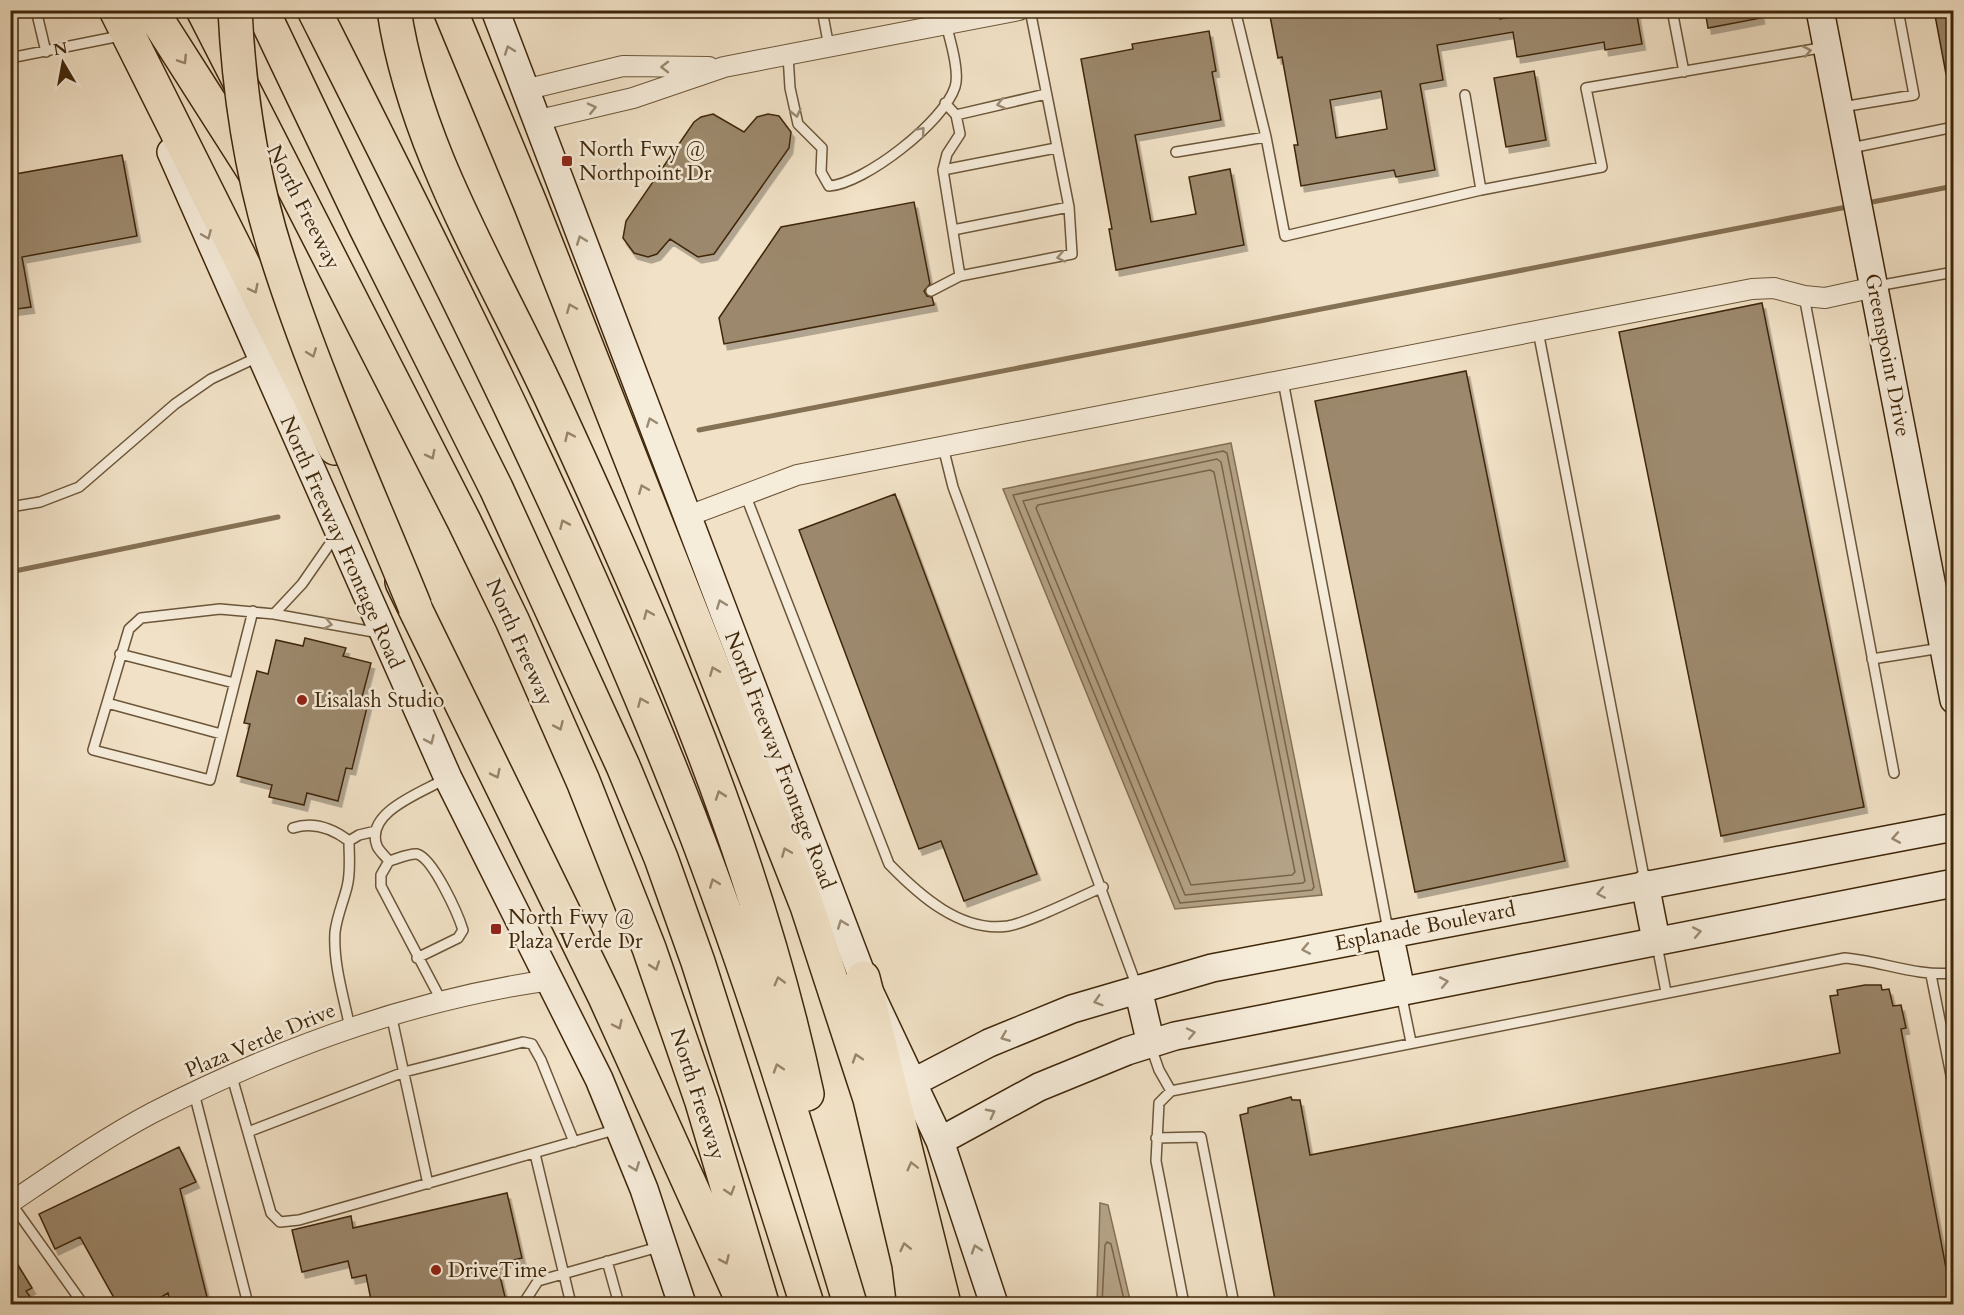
<svg xmlns="http://www.w3.org/2000/svg" width="1964" height="1315" font-family="Cardo,serif">
<style>
.water{fill:#b4a286;stroke:#857154;stroke-width:1.5}
.lines{fill:none;stroke-linecap:round;stroke-linejoin:round}
.shore{stroke:#7a6448;stroke-width:1.5}
.stream{stroke:#857154;stroke-width:5}
.building{fill:#9c886c;stroke:#3f270a;stroke-width:1.5;fill-rule:evenodd;filter:url(#shadow)}
.lane-casing{stroke:#6c5639;stroke-width:12}
.street-casing{stroke:#6c5639;stroke-width:22}
.secondary-casing{stroke:#3f270a;stroke-width:30}
.highway-casing{stroke:#3f270a;stroke-width:36}
.lane{stroke:#f6ecda;stroke-width:9}
.street{stroke:#f6ecda;stroke-width:20}
.secondary{stroke:#f6ecda;stroke-width:27}
.highway{stroke:#f1e1c6;stroke-width:33}
.highway-bridge-casing{stroke:#3f270a;stroke-width:36;stroke-linecap:butt}
.highway-bridge{stroke:#f1e1c6;stroke-width:33}
.oneway{stroke:#9a8a72}
.oneway2{stroke:#988468}
.poi-dot{fill:#8f2418;stroke:#f6ecda;stroke-width:2}
.labels{text-anchor:middle;stroke-width:5;stroke-linejoin:round;paint-order:stroke}
.poi-label{font-size:21px;fill:#3f270a;stroke:#f6ecda;text-anchor:start}
.street-label{font-size:21px;fill:#3f270a;stroke:#f6ecda}
</style>
<defs>
<filter id="shadow"><feDropShadow dx="3.5" dy="6" stdDeviation="0" flood-color="#0004"/></filter>
</defs>
<rect width="100%" height="100%" fill="#f1e1c6"/>
<filter id="stains"><feTurbulence type="fractalNoise" baseFrequency=".00333" numOctaves="4"/><feColorMatrix values="0 0 0 0 .2 0 0 0 0 .09 0 0 0 0 .02 0 0 0 .5 -.17"/></filter>
<radialGradient id="worn" r=".72"><stop offset=".6" stop-color="#630" stop-opacity="0"/><stop offset="1" stop-color="#630" stop-opacity=".3"/></radialGradient>
<path class="water" d="M 1231,443 L 1322,895 L 1175,909 L 1003,489 Z
M 1100,1203 L 1108,1205 L 1131,1304 L 1097,1304 Z"/>
<g class="lines">
<path class="shore" d="M 1223,451 L 1227,453 L 1314,887 L 1312,890 L 1180,903 L 1013,495 Z
M 1217,459 L 1221,462 L 1305,881 L 1303,883 L 1185,895 L 1023,501 Z
M 1210,470 L 1214,472 L 1295,872 L 1292,875 L 1191,885 L 1036,508 L 1038,505 Z
M 1102,1304 L 1105,1245 L 1107,1242 L 1111,1244 L 1125,1304"/>
<path class="stream" d="M 1867,203 L 1954,186
M 699,430 L 1852,206
M 10,572 L 278,517"/>
</g>
<path class="building" d="M 1302,10 L 1498,10 L 1500,19 L 1549,10 L 1636,10 L 1642,44 L 1605,50 L 1604,42 L 1517,57 L 1513,32 L 1437,45 L 1443,80 L 1420,84 L 1435,170 L 1396,177 L 1394,170 L 1301,186 L 1294,145 L 1298,145 L 1282,57 L 1278,58 L 1270,16 ZM 1381,91 L 1387,129 L 1336,138 L 1330,100 Z
M 1705,10 L 1760,10 L 1761,18 L 1708,28 Z
M 1934,10 L 1953,10 L 1953,73 L 1946,74 Z
M 1209,31 L 1216,71 L 1212,72 L 1221,120 L 1135,135 L 1151,222 L 1196,214 L 1189,177 L 1230,169 L 1244,245 L 1116,270 L 1109,229 L 1112,229 L 1081,59 L 1133,49 L 1132,44 Z
M 1534,71 L 1546,140 L 1506,147 L 1494,78 Z
M 713,114 L 744,132 L 757,117 L 768,114 L 779,116 L 791,132 L 789,148 L 714,254 L 698,257 L 670,239 L 657,254 L 648,257 L 634,253 L 623,238 L 626,221 L 694,122 L 701,117 Z
M 122,155 L 137,236 L 22,257 L 31,307 L 10,310 L 10,175 Z
M 914,202 L 930,284 L 924,291 L 927,296 L 932,297 L 934,305 L 724,344 L 719,318 L 781,227 Z
M 1762,303 L 1864,807 L 1721,836 L 1619,332 Z
M 1466,371 L 1565,861 L 1415,892 L 1315,401 Z
M 895,494 L 1037,874 L 964,901 L 941,841 L 919,849 L 799,530 Z
M 305,638 L 346,648 L 343,656 L 371,663 L 362,697 L 369,699 L 352,769 L 346,768 L 338,801 L 307,793 L 304,805 L 269,797 L 272,785 L 237,776 L 250,724 L 244,723 L 257,671 L 268,674 L 276,640 L 303,646 Z
M 1865,985 L 1881,985 L 1882,990 L 1889,989 L 1893,1006 L 1901,1005 L 1906,1028 L 1901,1029 L 1953,1305 L 1276,1305 L 1240,1115 L 1248,1113 L 1248,1108 L 1291,1097 L 1292,1100 L 1300,1100 L 1310,1155 L 1840,1053 L 1830,996 L 1838,995 L 1837,990 Z
M 179,1147 L 196,1182 L 180,1189 L 209,1305 L 171,1305 L 168,1293 L 148,1305 L 118,1305 L 80,1237 L 55,1249 L 39,1214 Z
M 507,1193 L 522,1258 L 497,1264 L 507,1305 L 372,1305 L 366,1275 L 352,1278 L 348,1261 L 302,1272 L 292,1230 L 351,1216 L 353,1228 Z
M 10,1252 L 32,1288 L 26,1291 L 36,1305 L 10,1305 Z"/>
<g class="lines">
<defs>
<path id="lane" d="M 36,10 L 46,52
M 822,10 L 829,47
M 1235,10 L 1266,137 L 1285,236 L 1481,190 L 1602,167 L 1586,88 L 1826,47
M 1672,10 L 1684,72
M 788,55 L 790,88 L 798,124 L 822,148 L 821,172 L 829,186 C 864,184 944,122 955,87 C 960,72 950,40 946,24
M 10,58 L 115,37
M 1465,95 L 1481,190
M 1842,107 L 1914,95 L 1898,10
M 956,115 L 1046,94
M 1851,148 L 1954,127
M 1176,152 L 1266,137
M 943,170 L 947,154 L 960,134 L 956,115 L 945,103
M 953,230 L 1069,207
M 960,276 L 943,170 L 1056,148
M 1877,286 L 1954,272
M 931,291 L 960,276 L 1072,254 L 1069,207 L 1030,10
M 1804,296 L 1894,773
M 1538,331 L 1645,882
M 1283,381 L 1388,930
M 943,447 L 953,487 L 1137,987
M 745,494 L 889,864 C 919,895 961,933 1008,926 C 1031,922 1079,897 1103,887
M 10,507 L 40,502 L 79,487 L 175,404 L 211,379 L 260,356
M 253,611 L 210,780 L 93,750 L 129,629 L 141,618 L 220,609 L 274,614 L 379,633
M 274,614 L 302,584 L 336,535
M 120,654 L 234,683
M 1872,659 L 1941,648
M 107,703 L 221,734
M 293,828 C 314,821 332,828 349,841
M 389,861 C 386,857 379,851 377,846 C 364,812 423,792 445,779
M 1657,945 L 1666,992
M 417,958 L 458,938 L 463,930 C 458,914 433,858 417,854 C 409,853 397,859 389,861 L 381,875 L 381,886 L 441,1000
M 1931,975 L 1954,1090
M 1401,993 L 1411,1042
M 391,1014 L 428,1184
M 350,1028 C 344,998 333,964 335,932 C 337,916 343,903 347,887 C 351,872 349,857 349,841 L 359,835 L 376,831
M 1151,1047 L 1159,1070 L 1171,1091
M 232,1077 L 271,1213 L 280,1222 L 299,1220 L 618,1129
M 194,1093 L 248,1304
M 248,1132 L 404,1072 L 523,1042 L 532,1044 L 541,1060 L 574,1142
M 1156,1138 L 1201,1137 L 1234,1304
M 535,1154 L 571,1304
M 11,1203 L 83,1304
M 607,1261 L 619,1304
M 523,1304 L 538,1281 L 662,1246
M 1184,1304 L 1156,1161 L 1159,1103 L 1171,1091 L 1845,958 C 1881,961 1917,977 1954,973"/>
<path id="street" d="M 524,90 L 623,66 L 709,67
M 535,121 L 633,98 L 724,67 L 1019,10
M 688,516 L 797,475 L 1752,289 L 1774,288 L 1804,296 L 1825,298 L 1875,287
M 10,1203 C 56,1172 103,1139 152,1113 C 277,1049 413,999 551,980"/>
<path id="secondary" d="M 495,10 L 863,978 L 940,1141 L 994,1304
M 1820,10 L 1954,700
M 171,152 L 448,778 L 599,1079 L 644,1189 L 682,1304
M 1645,884 L 1656,940
M 1389,933 L 1401,990
M 1138,989 L 1151,1044
M 914,1082 L 989,1043 L 1072,1009 L 1212,968 L 1954,827
M 940,1141 L 1039,1087 L 1127,1051 L 1175,1036 L 1954,883"/>
<path id="highway" d="M 116,10 L 335,448
M 151,10 L 255,173
M 203,10 L 464,521 L 512,620 L 583,781 L 649,948 L 702,1102 L 761,1300
M 262,10 L 366,228 L 496,488 L 623,766 L 661,858 L 698,962 L 807,1304
M 314,10 C 447,274 582,540 689,816 C 751,976 801,1140 850,1304
M 394,10 C 415,151 496,277 554,404 C 657,627 756,853 807,1094
M 450,10 L 530,203 L 807,906 L 870,1099 L 909,1264 L 914,1304
M 402,582 L 605,997 L 744,1304
M 863,978 L 944,1304"/>
</defs>
<use href="#lane" class="lane-casing"/>
<use href="#street" class="street-casing"/>
<use href="#secondary" class="secondary-casing"/>
<use href="#highway" class="highway-casing"/>
<use href="#lane" class="lane"/>
<use href="#street" class="street"/>
<use href="#secondary" class="secondary"/>
<use href="#highway" class="highway"/>
<defs>
<path id="highway-bridge" d="M 235,10 C 239,93 252,177 277,256 C 315,376 368,491 415,607"/>
</defs>
<use href="#highway-bridge" class="highway-bridge-casing"/>
<use href="#highway-bridge" class="highway-bridge"/>
</g>
<defs><path id="oneway-chevron" d="M-2-3.5L2.5 0L-2 3.5" fill="none" stroke-width="1.6" stroke-linecap="round" stroke-linejoin="round" transform="scale(1.5)"/></defs>
<g class="oneway">
<use href="#oneway-chevron" transform="translate(509 50) rotate(-110)"/>
<use href="#oneway-chevron" transform="translate(1807 51) rotate(-10)"/>
<use href="#oneway-chevron" transform="translate(665 67) rotate(-180)"/>
<use href="#oneway-chevron" transform="translate(1001 104) rotate(167)"/>
<use href="#oneway-chevron" transform="translate(592 108) rotate(-13)"/>
<use href="#oneway-chevron" transform="translate(796 113) rotate(77)"/>
<use href="#oneway-chevron" transform="translate(921 131) rotate(-49)"/>
<use href="#oneway-chevron" transform="translate(207 235) rotate(67)"/>
<use href="#oneway-chevron" transform="translate(581 240) rotate(-111)"/>
<use href="#oneway-chevron" transform="translate(1061 257) rotate(169)"/>
<use href="#oneway-chevron" transform="translate(651 422) rotate(-111)"/>
<use href="#oneway-chevron" transform="translate(721 604) rotate(-111)"/>
<use href="#oneway-chevron" transform="translate(328 624) rotate(11)"/>
<use href="#oneway-chevron" transform="translate(430 740) rotate(66)"/>
<use href="#oneway-chevron" transform="translate(1896 838) rotate(170)"/>
<use href="#oneway-chevron" transform="translate(1601 893) rotate(169)"/>
<use href="#oneway-chevron" transform="translate(842 924) rotate(-111)"/>
<use href="#oneway-chevron" transform="translate(1697 932) rotate(-11)"/>
<use href="#oneway-chevron" transform="translate(1306 949) rotate(169)"/>
<use href="#oneway-chevron" transform="translate(1444 982) rotate(-11)"/>
<use href="#oneway-chevron" transform="translate(1098 1001) rotate(163)"/>
<use href="#oneway-chevron" transform="translate(1191 1033) rotate(-12)"/>
<use href="#oneway-chevron" transform="translate(1005 1037) rotate(158)"/>
<use href="#oneway-chevron" transform="translate(991 1113) rotate(-28)"/>
<use href="#oneway-chevron" transform="translate(635 1167) rotate(69)"/>
<use href="#oneway-chevron" transform="translate(976 1249) rotate(-108)"/>
</g>
<g class="oneway2">
<use href="#oneway-chevron" transform="translate(183 60) rotate(57)"/>
<use href="#oneway-chevron" transform="translate(254 289) rotate(63)"/>
<use href="#oneway-chevron" transform="translate(571 308) rotate(-112)"/>
<use href="#oneway-chevron" transform="translate(312 353) rotate(69)"/>
<use href="#oneway-chevron" transform="translate(569 436) rotate(-115)"/>
<use href="#oneway-chevron" transform="translate(431 455) rotate(63)"/>
<use href="#oneway-chevron" transform="translate(643 489) rotate(-112)"/>
<use href="#oneway-chevron" transform="translate(564 524) rotate(-114)"/>
<use href="#oneway-chevron" transform="translate(648 614) rotate(-113)"/>
<use href="#oneway-chevron" transform="translate(714 671) rotate(-112)"/>
<use href="#oneway-chevron" transform="translate(642 702) rotate(-113)"/>
<use href="#oneway-chevron" transform="translate(559 726) rotate(66)"/>
<use href="#oneway-chevron" transform="translate(496 774) rotate(64)"/>
<use href="#oneway-chevron" transform="translate(720 795) rotate(-109)"/>
<use href="#oneway-chevron" transform="translate(786 852) rotate(-112)"/>
<use href="#oneway-chevron" transform="translate(714 883) rotate(-111)"/>
<use href="#oneway-chevron" transform="translate(655 966) rotate(71)"/>
<use href="#oneway-chevron" transform="translate(779 981) rotate(-105)"/>
<use href="#oneway-chevron" transform="translate(618 1025) rotate(65)"/>
<use href="#oneway-chevron" transform="translate(857 1058) rotate(-108)"/>
<use href="#oneway-chevron" transform="translate(778 1068) rotate(-108)"/>
<use href="#oneway-chevron" transform="translate(912 1166) rotate(-104)"/>
<use href="#oneway-chevron" transform="translate(730 1191) rotate(73)"/>
<use href="#oneway-chevron" transform="translate(905 1247) rotate(-103)"/>
<use href="#oneway-chevron" transform="translate(725 1260) rotate(66)"/>
</g>
<g class="poi-dot">
<rect x="561" y="155" width="12" height="12" rx="3"/>
<circle cx="302" cy="700" r="6"/>
<rect x="490" y="923" width="12" height="12" rx="3"/>
<circle cx="436" cy="1270" r="6"/>
</g>
<g class="labels">
<g class="poi-label">
<text x="579" y="156">North Fwy @<tspan x="579" dy="24">Northpoint Dr</tspan></text>
<text x="314" y="707">Lisalash Studio</text>
<text x="508" y="924">North Fwy @<tspan x="508" dy="24">Plaza Verde Dr</tspan></text>
<text x="448" y="1277">DriveTime</text>
</g>
<g class="street-label">
<text transform="translate(304 207) rotate(63)" y="7">North Freeway</text>
<text transform="translate(1888 355) rotate(79)" y="7">Greenspoint Drive</text>
<text transform="translate(342 542) rotate(66)" y="7">North Freeway Frontage Road</text>
<text transform="translate(520 642) rotate(66)" y="7">North Freeway</text>
<text transform="translate(780 760) rotate(69)" y="7">North Freeway Frontage Road</text>
<text transform="translate(1425 926) rotate(-11)" y="7">Esplanade Boulevard</text>
<text transform="translate(260 1040) rotate(-23)" y="7">Plaza Verde Drive</text>
<text transform="translate(698 1094) rotate(72)" y="7">North Freeway</text>
</g>
</g>
<rect width="1964" height="1315" fill="none" stroke="#f1e1c6" stroke-width="36"/>
<rect x="12" y="12" width="1940" height="1291" fill="none" stroke="#3f270a" stroke-width="3"/>
<rect x="18" y="18" width="1928" height="1279" fill="none" stroke="#3f270a" stroke-width="1.5"/>
<g transform="translate(63 63) rotate(350)" stroke="#f6ecda" stroke-width="4.5" paint-order="stroke">
<path d="M0-4.5L10 22L0 15L-10 22Z" fill="#3f270a"/>
<text y="-9" font-size="16" font-weight="bold" text-anchor="middle" fill="#3f270a">N</text>
</g>
<rect width="100%" height="100%" filter="url(#stains)"/>
<rect width="100%" height="100%" fill="url(#worn)"/>
</svg>
